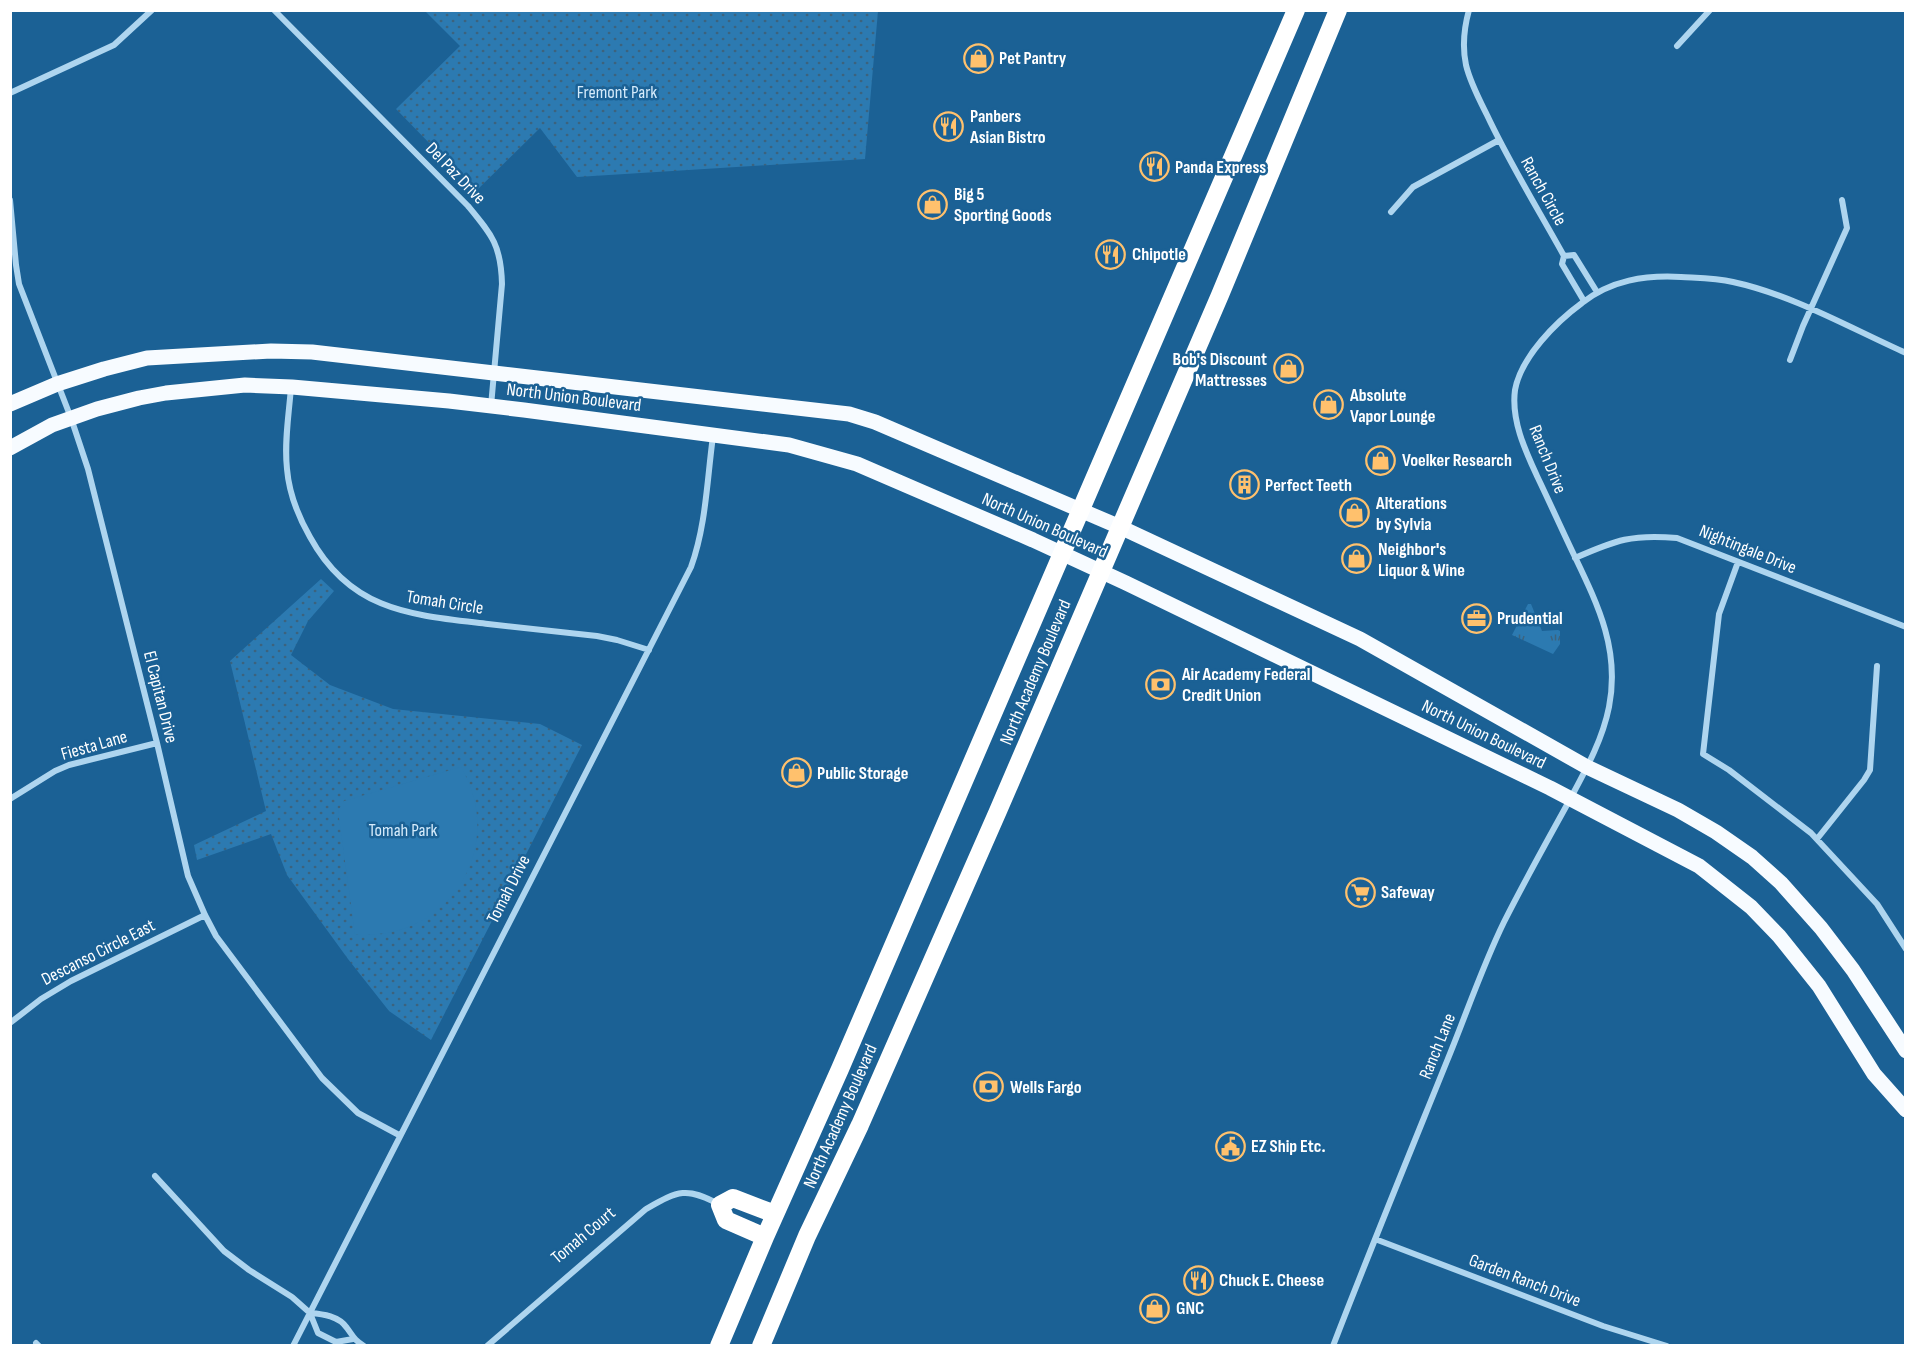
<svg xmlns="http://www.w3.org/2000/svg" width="1916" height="1356" font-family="'Sofia Sans Condensed',sans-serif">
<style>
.grass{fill:url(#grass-tufts)}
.park{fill:url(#park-dots)}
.pitch{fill:#2c7ab1}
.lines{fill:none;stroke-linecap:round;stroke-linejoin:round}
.street{stroke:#aed5ef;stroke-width:6}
.primary{stroke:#f7fbff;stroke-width:15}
.highway{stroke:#fff;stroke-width:18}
.labels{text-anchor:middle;stroke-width:5;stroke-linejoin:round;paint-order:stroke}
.poi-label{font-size:18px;font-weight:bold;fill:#fff;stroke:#1b6195;text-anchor:start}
.park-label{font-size:18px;fill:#d5ebfb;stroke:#1b6195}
.street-label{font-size:18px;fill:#fff;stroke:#1b6195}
</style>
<defs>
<pattern id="grass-tufts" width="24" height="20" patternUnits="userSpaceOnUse" patternTransform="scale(1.5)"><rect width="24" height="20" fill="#2c7ab1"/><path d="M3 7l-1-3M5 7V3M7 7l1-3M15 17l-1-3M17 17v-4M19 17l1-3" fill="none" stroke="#3c637e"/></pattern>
<pattern id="park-dots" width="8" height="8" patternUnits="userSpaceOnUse" patternTransform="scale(1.5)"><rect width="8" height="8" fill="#2c7ab1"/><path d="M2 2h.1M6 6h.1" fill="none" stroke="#3c637e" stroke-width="1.8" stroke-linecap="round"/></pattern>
</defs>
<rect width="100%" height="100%" fill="#1b6195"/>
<path class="grass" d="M 1528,604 L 1531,604 L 1542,631 L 1558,630 L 1560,631 L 1560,644 L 1553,654 L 1512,635 Z"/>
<path class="park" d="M 425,11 L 878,11 L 865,159 L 577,177 L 540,128 L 476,191 L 396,109 L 460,46 Z
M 321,579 L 334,591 L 308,621 L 291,655 L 330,685 L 393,709 L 540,724 L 582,745 L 431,1040 L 389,1011 L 348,959 L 287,875 L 271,834 L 197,860 L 194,845 L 266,811 L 230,661 Z"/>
<path class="pitch" d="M 461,767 C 508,847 448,943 355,934 L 338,811 L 344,801 Z"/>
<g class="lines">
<path class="street" d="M 274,10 L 468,206 C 492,235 501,245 502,284 L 491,406
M 1469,10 C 1464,28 1462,46 1466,65 C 1470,82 1479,99 1487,115 C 1510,164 1538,209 1564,256 L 1562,264 L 1584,301
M 1677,46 L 1710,10
M 10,93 L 114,45 L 152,10
M 10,200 L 16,265 L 19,284 L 71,418 L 88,469 L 157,743 L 188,876 L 205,915 L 216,936 L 322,1078 L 358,1113 L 399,1135
M 1391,212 L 1413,187 L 1499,140
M 1564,256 L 1574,255 L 1597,292
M 1790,360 L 1803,326 L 1847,228 L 1842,200
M 291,387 C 289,414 284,442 287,469 C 289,493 298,516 310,537 C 351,612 412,615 488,624 C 525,628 561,632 597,636 L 617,640 L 649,650
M 1575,558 C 1616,540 1632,534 1677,538 L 1906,627
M 1738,562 L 1719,614 L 1703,754 L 1729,770 L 1811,833 L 1877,904 L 1906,949
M 10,799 L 55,771 L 69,765 L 157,743
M 1817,839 L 1864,780 L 1870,770 L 1877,666
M 10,1023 L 41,999 L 71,981 L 205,915
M 155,1176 L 224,1251 L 249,1270 L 292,1297 L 310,1313 L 318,1333 L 336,1342 L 353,1339
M 1375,1239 L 1603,1326 L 1667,1346
M 310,1313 C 323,1314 339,1316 347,1328 C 353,1336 354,1340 364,1346
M 36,1343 L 39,1346
M 293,1346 L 691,567 C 706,526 707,480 713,436
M 487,1346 L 646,1209 C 678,1191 686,1186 720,1205
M 1333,1346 C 1370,1250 1409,1155 1447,1061 C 1466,1015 1482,967 1504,922 C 1524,882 1546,843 1568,803 C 1584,773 1602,742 1609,707 C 1620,651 1599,607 1575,557 C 1562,530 1550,503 1537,476 C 1525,450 1511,420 1515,390 C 1521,357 1556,322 1582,303 C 1611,280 1645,275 1681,277 C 1698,278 1716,278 1733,282 C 1793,295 1850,328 1906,353"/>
<path class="primary" d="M 10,404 L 57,384 L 104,369 L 147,358 L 271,351 L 312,352 L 849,414 L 875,422 L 1120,527 L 1360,639 L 1587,767 L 1678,810 L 1716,832 L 1752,857 L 1781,883 L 1821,928 L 1853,970 L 1906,1051
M 10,448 L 52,425 L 97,409 L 139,398 L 166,393 L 245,385 L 292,387 L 449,401 L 524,410 L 789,445 L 857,464 L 1033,540 L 1126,583 L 1550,788 L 1699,866 L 1751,907 L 1779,936 L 1819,986 L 1874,1074 L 1906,1110"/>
<path class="highway" d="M 765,1237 L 726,1220 L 720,1205 L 733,1198 L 775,1214
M 719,1346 L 765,1237 L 840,1069 L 1296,10
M 761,1346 L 807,1236 L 860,1125 L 998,811 L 1220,295 L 1338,10"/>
</g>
<defs>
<symbol id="shop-ring" viewBox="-11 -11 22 22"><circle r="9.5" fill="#1b6195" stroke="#ffc16d" stroke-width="1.5"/><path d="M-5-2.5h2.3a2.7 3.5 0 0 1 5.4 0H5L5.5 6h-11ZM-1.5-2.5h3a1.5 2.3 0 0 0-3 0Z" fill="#ffc16d"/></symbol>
<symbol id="restaurant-ring" viewBox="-11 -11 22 22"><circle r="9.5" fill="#1b6195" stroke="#ffc16d" stroke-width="1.5"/><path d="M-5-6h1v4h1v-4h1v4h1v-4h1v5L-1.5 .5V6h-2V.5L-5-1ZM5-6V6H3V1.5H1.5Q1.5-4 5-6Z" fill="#ffc16d"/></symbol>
<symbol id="building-ring" viewBox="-11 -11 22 22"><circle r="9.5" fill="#1b6195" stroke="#ffc16d" stroke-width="1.5"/><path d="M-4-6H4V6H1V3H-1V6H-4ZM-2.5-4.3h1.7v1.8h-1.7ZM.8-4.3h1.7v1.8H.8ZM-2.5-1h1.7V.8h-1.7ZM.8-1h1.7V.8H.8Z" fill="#ffc16d"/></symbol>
<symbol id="office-ring" viewBox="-11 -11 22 22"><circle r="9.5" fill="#1b6195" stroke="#ffc16d" stroke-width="1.5"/><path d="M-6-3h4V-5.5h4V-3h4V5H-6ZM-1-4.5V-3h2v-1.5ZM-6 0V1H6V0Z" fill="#ffc16d"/></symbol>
<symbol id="bank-ring" viewBox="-11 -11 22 22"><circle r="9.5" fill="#1b6195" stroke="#ffc16d" stroke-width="1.5"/><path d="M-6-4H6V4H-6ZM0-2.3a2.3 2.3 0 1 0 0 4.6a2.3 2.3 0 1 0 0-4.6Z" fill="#ffc16d"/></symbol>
<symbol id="supermarket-ring" viewBox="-11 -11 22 22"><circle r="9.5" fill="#1b6195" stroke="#ffc16d" stroke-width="1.5"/><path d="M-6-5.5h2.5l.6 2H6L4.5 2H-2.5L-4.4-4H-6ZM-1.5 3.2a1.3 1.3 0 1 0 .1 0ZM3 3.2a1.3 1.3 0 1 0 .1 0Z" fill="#ffc16d"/></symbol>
<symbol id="civic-ring" viewBox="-11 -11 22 22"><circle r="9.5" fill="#1b6195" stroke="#ffc16d" stroke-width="1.5"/><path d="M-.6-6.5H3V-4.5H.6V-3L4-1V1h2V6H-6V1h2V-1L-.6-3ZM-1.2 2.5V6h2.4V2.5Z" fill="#ffc16d"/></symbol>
</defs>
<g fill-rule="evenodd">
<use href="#shop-ring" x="962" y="42" width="33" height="33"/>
<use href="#restaurant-ring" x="932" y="110" width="33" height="33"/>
<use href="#restaurant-ring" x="1138" y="150" width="33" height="33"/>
<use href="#shop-ring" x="916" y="188" width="33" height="33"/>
<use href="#restaurant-ring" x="1094" y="238" width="33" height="33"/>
<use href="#shop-ring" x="1272" y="352" width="33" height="33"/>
<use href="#shop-ring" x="1312" y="388" width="33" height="33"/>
<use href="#shop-ring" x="1364" y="444" width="33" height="33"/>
<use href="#building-ring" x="1228" y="468" width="33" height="33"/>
<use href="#shop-ring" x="1338" y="496" width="33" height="33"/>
<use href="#shop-ring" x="1340" y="542" width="33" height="33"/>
<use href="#office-ring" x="1460" y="602" width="33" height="33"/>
<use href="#bank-ring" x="1144" y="668" width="33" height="33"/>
<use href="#shop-ring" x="780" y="756" width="33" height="33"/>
<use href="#supermarket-ring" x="1344" y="876" width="33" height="33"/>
<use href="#bank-ring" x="972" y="1070" width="33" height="33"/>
<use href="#civic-ring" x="1214" y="1130" width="33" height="33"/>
<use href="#restaurant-ring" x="1182" y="1264" width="33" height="33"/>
<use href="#shop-ring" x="1138" y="1292" width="33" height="33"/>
</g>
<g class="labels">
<g class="poi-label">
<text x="999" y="64">Pet Pantry</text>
<text x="970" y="122">Panbers<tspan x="970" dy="21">Asian Bistro</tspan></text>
<text x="1175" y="173">Panda Express</text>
<text x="954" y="200">Big 5<tspan x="954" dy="21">Sporting Goods</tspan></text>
<text x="1132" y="260">Chipotle</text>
<text x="1267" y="365" text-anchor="end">Bob's Discount<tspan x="1267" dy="21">Mattresses</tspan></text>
<text x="1350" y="401">Absolute<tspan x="1350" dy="21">Vapor Lounge</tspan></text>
<text x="1402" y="466">Voelker Research</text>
<text x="1265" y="491">Perfect Teeth</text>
<text x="1376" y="509">Alterations<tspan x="1376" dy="21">by Sylvia</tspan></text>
<text x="1378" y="555">Neighbor's<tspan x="1378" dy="21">Liquor &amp; Wine</tspan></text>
<text x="1497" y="624">Prudential</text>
<text x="1182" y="680">Air Academy Federal<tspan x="1182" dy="21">Credit Union</tspan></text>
<text x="817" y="779">Public Storage</text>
<text x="1381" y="898">Safeway</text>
<text x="1010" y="1093">Wells Fargo</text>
<text x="1251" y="1152">EZ Ship Etc.</text>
<text x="1219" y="1286">Chuck E. Cheese</text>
<text x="1176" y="1314">GNC</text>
</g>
<g class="park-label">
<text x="617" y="98">Fremont Park</text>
<text x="403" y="836">Tomah Park</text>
</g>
<g class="street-label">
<text transform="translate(456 173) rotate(46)" y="6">Del Paz Drive</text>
<text transform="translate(1544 191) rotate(61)" y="6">Ranch Circle</text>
<text transform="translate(574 397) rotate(7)" y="6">North Union Boulevard</text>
<text transform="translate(1548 459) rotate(68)" y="6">Ranch Drive</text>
<text transform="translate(1045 525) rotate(24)" y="6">North Union Boulevard</text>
<text transform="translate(1748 549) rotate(22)" y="6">Nightingale Drive</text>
<text transform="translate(445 602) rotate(9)" y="6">Tomah Circle</text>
<text transform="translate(1035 672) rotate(-67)" y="6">North Academy Boulevard</text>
<text transform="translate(161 697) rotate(76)" y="6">El Capitan Drive</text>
<text transform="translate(1484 734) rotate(26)" y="6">North Union Boulevard</text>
<text transform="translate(94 745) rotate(-16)" y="6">Fiesta Lane</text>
<text transform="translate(508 889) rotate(-63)" y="6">Tomah Drive</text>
<text transform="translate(98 952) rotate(-27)" y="6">Descanso Circle East</text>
<text transform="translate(1437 1046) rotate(-68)" y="6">Ranch Lane</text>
<text transform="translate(840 1116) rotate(-66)" y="6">North Academy Boulevard</text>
<text transform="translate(583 1235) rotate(-40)" y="6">Tomah Court</text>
<text transform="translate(1525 1280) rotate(21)" y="6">Garden Ranch Drive</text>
</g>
</g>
<rect width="1916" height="1356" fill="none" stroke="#ffffff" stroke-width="24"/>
</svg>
